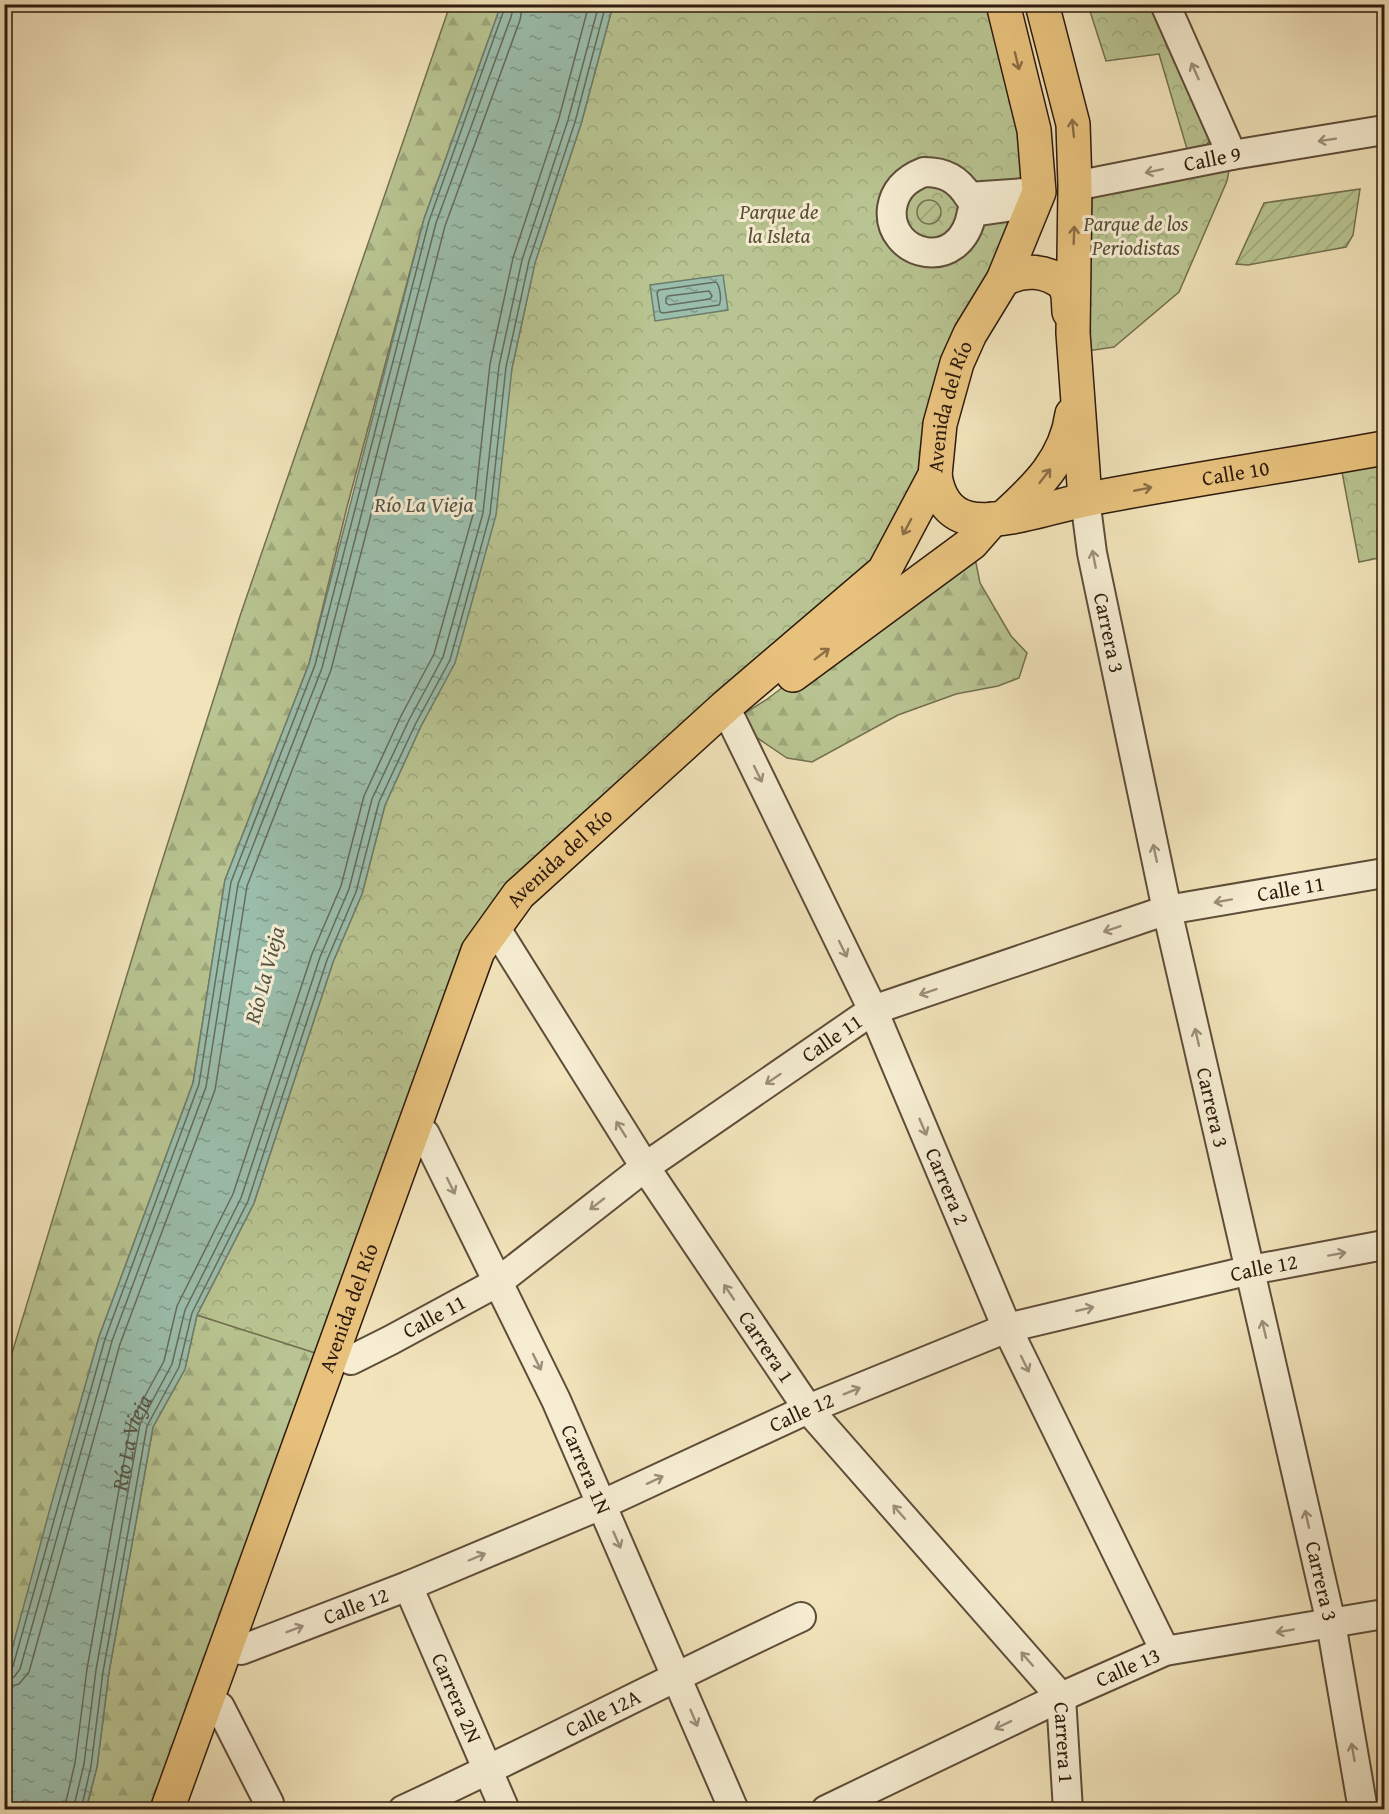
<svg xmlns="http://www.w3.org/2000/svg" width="1389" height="1814" font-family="'Gentium Book Plus',serif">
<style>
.forest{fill:url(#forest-firs);stroke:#737050;stroke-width:1.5}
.park{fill:url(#park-crowns);stroke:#737050;stroke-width:1.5}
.garden{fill:url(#garden-furrows);stroke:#737050;stroke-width:1.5}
.water{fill:url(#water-ripples);stroke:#6f7d6d;stroke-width:1.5}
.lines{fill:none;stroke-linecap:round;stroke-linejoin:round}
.shore{stroke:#646c5d;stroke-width:1.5}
.minor-casing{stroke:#5f4d39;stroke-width:32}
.major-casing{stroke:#2e1b0e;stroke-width:36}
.minor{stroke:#f6edd2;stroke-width:28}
.major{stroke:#e8c27d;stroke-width:33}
.oneway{stroke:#8b6e46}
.oneway2{stroke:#9c8e7a}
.labels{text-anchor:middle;stroke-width:6;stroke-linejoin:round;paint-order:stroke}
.street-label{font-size:21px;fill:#2e1b0e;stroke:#f6edd2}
.park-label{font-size:21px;font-style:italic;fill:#574e35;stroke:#f6edd2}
.water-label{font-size:22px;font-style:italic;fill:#545445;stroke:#f6edd2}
</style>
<defs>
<pattern id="forest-firs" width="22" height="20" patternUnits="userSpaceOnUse" patternTransform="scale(1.5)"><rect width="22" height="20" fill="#b8c491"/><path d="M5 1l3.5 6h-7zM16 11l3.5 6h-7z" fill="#9ea87c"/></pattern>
<pattern id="park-crowns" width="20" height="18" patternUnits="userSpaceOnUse" patternTransform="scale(1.5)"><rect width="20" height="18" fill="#b8c491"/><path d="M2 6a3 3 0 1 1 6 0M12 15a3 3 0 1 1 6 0" fill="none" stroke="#9ea87c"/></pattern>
<pattern id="garden-furrows" width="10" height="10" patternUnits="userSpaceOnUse" patternTransform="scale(1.5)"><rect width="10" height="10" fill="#b8c491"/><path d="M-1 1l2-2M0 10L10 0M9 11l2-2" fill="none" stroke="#9ea87c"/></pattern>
<pattern id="water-ripples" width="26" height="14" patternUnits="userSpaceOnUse" patternTransform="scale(1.5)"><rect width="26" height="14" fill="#9bbeac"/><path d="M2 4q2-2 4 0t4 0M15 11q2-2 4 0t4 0" fill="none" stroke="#7f9a8a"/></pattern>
</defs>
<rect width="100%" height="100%" fill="#f1e3ba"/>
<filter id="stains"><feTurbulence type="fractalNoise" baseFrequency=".00333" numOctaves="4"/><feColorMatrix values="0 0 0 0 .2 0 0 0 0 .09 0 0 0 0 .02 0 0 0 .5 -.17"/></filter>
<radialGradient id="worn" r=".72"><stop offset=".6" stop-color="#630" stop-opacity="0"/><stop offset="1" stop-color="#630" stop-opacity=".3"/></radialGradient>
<path class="forest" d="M 450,5 L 501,5 L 424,219 L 347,507 L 309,664 L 225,880 L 193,1083 L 99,1337 L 5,1675 L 5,1376 L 151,896 L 240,616 Z
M 972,543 L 980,583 L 1011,636 L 1027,653 L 1019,678 L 998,686 L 956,694 L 898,715 L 812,762 L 787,758 L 732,721 L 766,700 Z
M 197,1315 L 331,1358 L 165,1809 L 86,1810 L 97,1767 L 109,1672 L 153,1427 L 185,1369 Z"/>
<path class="park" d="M 613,5 L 1003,5 L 1039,192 L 884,571 L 478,951 L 331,1358 L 197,1315 L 254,1203 L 333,962 L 362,894 L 385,805 L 421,726 L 455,662 L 512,368 L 535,262 L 581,124 Z
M 1088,5 L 1165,5 L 1219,124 L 1206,146 L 1187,149 L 1159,54 L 1106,61 Z
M 1232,155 L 1227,181 L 1179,292 L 1114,347 L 1074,353 L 1075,186 Z
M 1384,448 L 1384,557 L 1359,562 L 1339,456 Z"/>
<path class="garden" d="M 1360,189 L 1353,235 L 1346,247 L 1248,265 L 1236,264 L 1264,203 Z
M917 212a12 12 0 1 1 24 0a12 12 0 1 1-24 0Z"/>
<path class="water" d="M 501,5 L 613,5 L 581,124 L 535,263 L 512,368 L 496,515 L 455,663 L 421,726 L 385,805 L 362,894 L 333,962 L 254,1203 L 197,1315 L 185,1369 L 153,1427 L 109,1672 L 97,1767 L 86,1809 L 5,1809 L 5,1675 L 51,1505 L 99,1337 L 193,1083 L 225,880 L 309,664 L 424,219 Z
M 723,275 L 728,310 L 655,321 L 650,285 Z"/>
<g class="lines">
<g class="shore">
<path d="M 716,282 C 720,286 722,300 719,305 L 663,313 L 660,312 L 657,293 L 659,290 Z"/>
<path d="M 709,291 L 712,296 L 710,299 L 669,305 L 666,303 L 666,298 L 668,296 Z"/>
<path d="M 4,1671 L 10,1670 L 13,1666 L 105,1339 L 199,1084 L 231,882 L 315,665 L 429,221 L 506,4"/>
<path d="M 4,1679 L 14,1677 L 20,1669 L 112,1341 L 206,1087 L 238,884 L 322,668 L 436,223 L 511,17 L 514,4"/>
<path d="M 4,1688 L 19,1684 L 29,1672 L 120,1344 L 215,1090 L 247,886 L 331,670 L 445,226 L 520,20 L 523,4"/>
<path id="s1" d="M 64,1810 L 75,1763 L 87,1669 L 131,1422 L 164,1361 L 177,1306 L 233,1194 L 312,954 L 341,886 L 364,796 L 401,716 L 434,654 L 474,511 L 490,364 L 513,258 L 559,118 L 589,4"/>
<path d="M 73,1810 L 84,1764 L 96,1670 L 140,1424 L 172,1364 L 185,1310 L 241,1198 L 320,957 L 349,889 L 372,799 L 409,720 L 443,657 L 483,513 L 499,366 L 522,260 L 568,120 L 599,4"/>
<path d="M 81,1810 L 91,1766 L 103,1672 L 147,1426 L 179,1367 L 192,1313 L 248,1201 L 327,960 L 356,892 L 379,802 L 416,723 L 450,660 L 490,514 L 506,367 L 529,261 L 575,122 L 606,4"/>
</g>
<defs>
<g id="minor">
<path d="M 1165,4 L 1232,155"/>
<path d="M 924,172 C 945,172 958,179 969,197 L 1039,192 L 1007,207 L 972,212 C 961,276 886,256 892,208 C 895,189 906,179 924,172 Z"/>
<path id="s2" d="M 1075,186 L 1232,155 L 1384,130"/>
<path id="s3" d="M 1085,499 L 1092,553 L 1167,910 L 1331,1623 L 1363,1810"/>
<path id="s4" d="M 732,721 L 873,1010 L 1007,1328 L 1165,1651"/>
<path id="s5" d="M 495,927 L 645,1167 L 808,1409 L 1061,1697 L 1068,1810"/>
<path id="s6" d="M 425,1134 L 556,1400 L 734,1810"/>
<path id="s7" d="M 351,1360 L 391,1340 L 498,1282 L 645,1167 L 873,1010 L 1167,910 L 1384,873"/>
<path id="s8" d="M 408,1586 L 505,1810"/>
<path id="s9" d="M 241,1650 L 408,1586 L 601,1505 L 808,1409 L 1007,1328 L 1251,1270 L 1384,1245"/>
<path d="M 220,1707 L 269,1803"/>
<path id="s10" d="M 403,1810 C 537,1748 668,1679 801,1617"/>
<path id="s11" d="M 826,1810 L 1061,1697 L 1165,1651 L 1384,1614"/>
</g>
<g id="major">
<path d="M 1042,4 L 1073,124 L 1075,186 L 1073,333 L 1085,499"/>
<path d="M 1003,280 C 1024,268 1047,270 1065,285 L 1068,295 L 1069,312"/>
<path id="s12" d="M 935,475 C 938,495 947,513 968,518 C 999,526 1057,505 1089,499 C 1187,480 1286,466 1384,448"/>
<path d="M 1005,516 C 1037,487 1066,459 1072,414"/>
<path d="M 793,675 L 972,543 L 993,519"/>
<path id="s13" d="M 167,1810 L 478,951 L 519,894 L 528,886 L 726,706 L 884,571 L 935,475 L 940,424 L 957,363 L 970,334 L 1003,280 L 1039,192 L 1034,130 L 1003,4"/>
</g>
</defs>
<use href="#minor" class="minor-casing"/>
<use href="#major" class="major-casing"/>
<use href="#minor" class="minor"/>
<use href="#major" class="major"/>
</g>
<defs><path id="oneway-shaft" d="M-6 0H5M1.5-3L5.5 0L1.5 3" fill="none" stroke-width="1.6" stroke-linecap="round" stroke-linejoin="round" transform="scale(1.5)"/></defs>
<g class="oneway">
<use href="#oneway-shaft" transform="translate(1017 61) rotate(76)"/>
<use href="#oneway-shaft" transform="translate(1073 128) rotate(-96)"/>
<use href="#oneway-shaft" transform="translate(1074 235) rotate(-88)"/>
<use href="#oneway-shaft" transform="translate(1045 476) rotate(-52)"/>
<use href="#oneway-shaft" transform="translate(1143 489) rotate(-11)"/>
<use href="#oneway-shaft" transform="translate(907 527) rotate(118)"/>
<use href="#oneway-shaft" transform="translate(822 654) rotate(-37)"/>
</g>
<g class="oneway2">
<use href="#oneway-shaft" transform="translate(1195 71) rotate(-114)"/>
<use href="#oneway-shaft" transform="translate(1327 140) rotate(171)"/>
<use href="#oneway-shaft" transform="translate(1154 171) rotate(168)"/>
<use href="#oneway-shaft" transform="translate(1094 559) rotate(-101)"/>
<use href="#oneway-shaft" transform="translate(758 774) rotate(64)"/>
<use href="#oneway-shaft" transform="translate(1155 853) rotate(-102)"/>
<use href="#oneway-shaft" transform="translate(1223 901) rotate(170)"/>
<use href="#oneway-shaft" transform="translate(1112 929) rotate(161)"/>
<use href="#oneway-shaft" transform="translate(843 949) rotate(64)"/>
<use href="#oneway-shaft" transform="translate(928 992) rotate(161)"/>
<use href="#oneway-shaft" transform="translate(1197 1037) rotate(-103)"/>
<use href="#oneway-shaft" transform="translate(773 1079) rotate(146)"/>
<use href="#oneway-shaft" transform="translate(923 1127) rotate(67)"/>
<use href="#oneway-shaft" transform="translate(621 1129) rotate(-122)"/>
<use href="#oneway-shaft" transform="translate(451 1186) rotate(64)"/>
<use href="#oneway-shaft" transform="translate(597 1204) rotate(142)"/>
<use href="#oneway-shaft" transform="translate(1337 1254) rotate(-10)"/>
<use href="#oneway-shaft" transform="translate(729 1292) rotate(-124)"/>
<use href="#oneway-shaft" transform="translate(1085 1309) rotate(-13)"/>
<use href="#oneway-shaft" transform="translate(1264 1329) rotate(-103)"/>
<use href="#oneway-shaft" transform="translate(537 1362) rotate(64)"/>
<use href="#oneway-shaft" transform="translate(1025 1364) rotate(64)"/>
<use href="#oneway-shaft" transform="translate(852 1391) rotate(-22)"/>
<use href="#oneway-shaft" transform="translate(655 1480) rotate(-25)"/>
<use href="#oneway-shaft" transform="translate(899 1512) rotate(-131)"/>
<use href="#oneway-shaft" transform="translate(1307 1519) rotate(-103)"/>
<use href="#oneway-shaft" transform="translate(617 1540) rotate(66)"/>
<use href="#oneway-shaft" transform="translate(477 1557) rotate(-23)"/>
<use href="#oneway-shaft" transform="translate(295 1629) rotate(-21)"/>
<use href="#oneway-shaft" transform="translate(1285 1631) rotate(170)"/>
<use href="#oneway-shaft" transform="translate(1027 1659) rotate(-131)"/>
<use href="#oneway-shaft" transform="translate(694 1718) rotate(67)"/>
<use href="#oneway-shaft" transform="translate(1003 1725) rotate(154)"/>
<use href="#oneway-shaft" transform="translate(1353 1752) rotate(-100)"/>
</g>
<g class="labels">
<g class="street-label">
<text dy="7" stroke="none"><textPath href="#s2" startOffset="140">Calle 9</textPath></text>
<text dy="7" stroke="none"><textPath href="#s13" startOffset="1650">Avenida del Río</textPath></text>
<text dy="7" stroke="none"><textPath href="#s12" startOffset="330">Calle 10</textPath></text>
<text dy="7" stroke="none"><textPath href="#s3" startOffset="136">Carrera 3</textPath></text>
<text dy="7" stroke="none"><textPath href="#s13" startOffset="1038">Avenida del Río</textPath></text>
<text dy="7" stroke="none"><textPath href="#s7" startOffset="1066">Calle 11</textPath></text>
<text dy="7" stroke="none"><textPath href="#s7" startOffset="580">Calle 11</textPath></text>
<text dy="7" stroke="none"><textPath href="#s3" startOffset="622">Carrera 3</textPath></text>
<text dy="7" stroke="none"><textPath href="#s4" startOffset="513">Carrera 2</textPath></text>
<text dy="7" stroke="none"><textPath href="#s9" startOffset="1095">Calle 12</textPath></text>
<text dy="7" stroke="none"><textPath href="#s13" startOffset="534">Avenida del Río</textPath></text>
<text dy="7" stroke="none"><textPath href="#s7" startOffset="94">Calle 11</textPath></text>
<text dy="7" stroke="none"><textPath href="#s5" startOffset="500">Carrera 1</textPath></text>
<text dy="7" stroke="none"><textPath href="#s9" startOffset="609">Calle 12</textPath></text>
<text dy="7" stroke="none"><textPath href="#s6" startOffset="372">Carrera 1N</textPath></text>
<text dy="7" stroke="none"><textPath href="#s3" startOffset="1108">Carrera 3</textPath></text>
<text dy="7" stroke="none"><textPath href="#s9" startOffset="123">Calle 12</textPath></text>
<text dy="7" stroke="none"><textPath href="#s11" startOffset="334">Calle 13</textPath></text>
<text dy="7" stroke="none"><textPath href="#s8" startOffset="122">Carrera 2N</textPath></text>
<text dy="7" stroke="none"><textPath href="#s10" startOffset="222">Calle 12A</textPath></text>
<text dy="7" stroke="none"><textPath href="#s5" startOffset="1004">Carrera 1</textPath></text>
</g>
<g class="park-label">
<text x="779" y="219">Parque de<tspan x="779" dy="24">la Isleta</tspan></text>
<text x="1136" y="231">Parque de los<tspan x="1136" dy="24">Periodistas</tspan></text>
</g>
<g class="water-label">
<text x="424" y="512">Río La Vieja</text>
<text transform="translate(264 975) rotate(-75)" y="8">Río La Vieja</text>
<text dy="8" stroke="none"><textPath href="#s1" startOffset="374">Río La Vieja</textPath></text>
</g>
</g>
<rect width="1389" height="1814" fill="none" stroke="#f1e3ba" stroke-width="24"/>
<rect x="6" y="6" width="1377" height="1802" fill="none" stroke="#2e1b0e" stroke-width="3"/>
<rect x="12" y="12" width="1365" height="1790" fill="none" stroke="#2e1b0e" stroke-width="1.5"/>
<rect width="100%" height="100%" filter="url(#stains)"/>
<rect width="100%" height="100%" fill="url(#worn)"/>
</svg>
